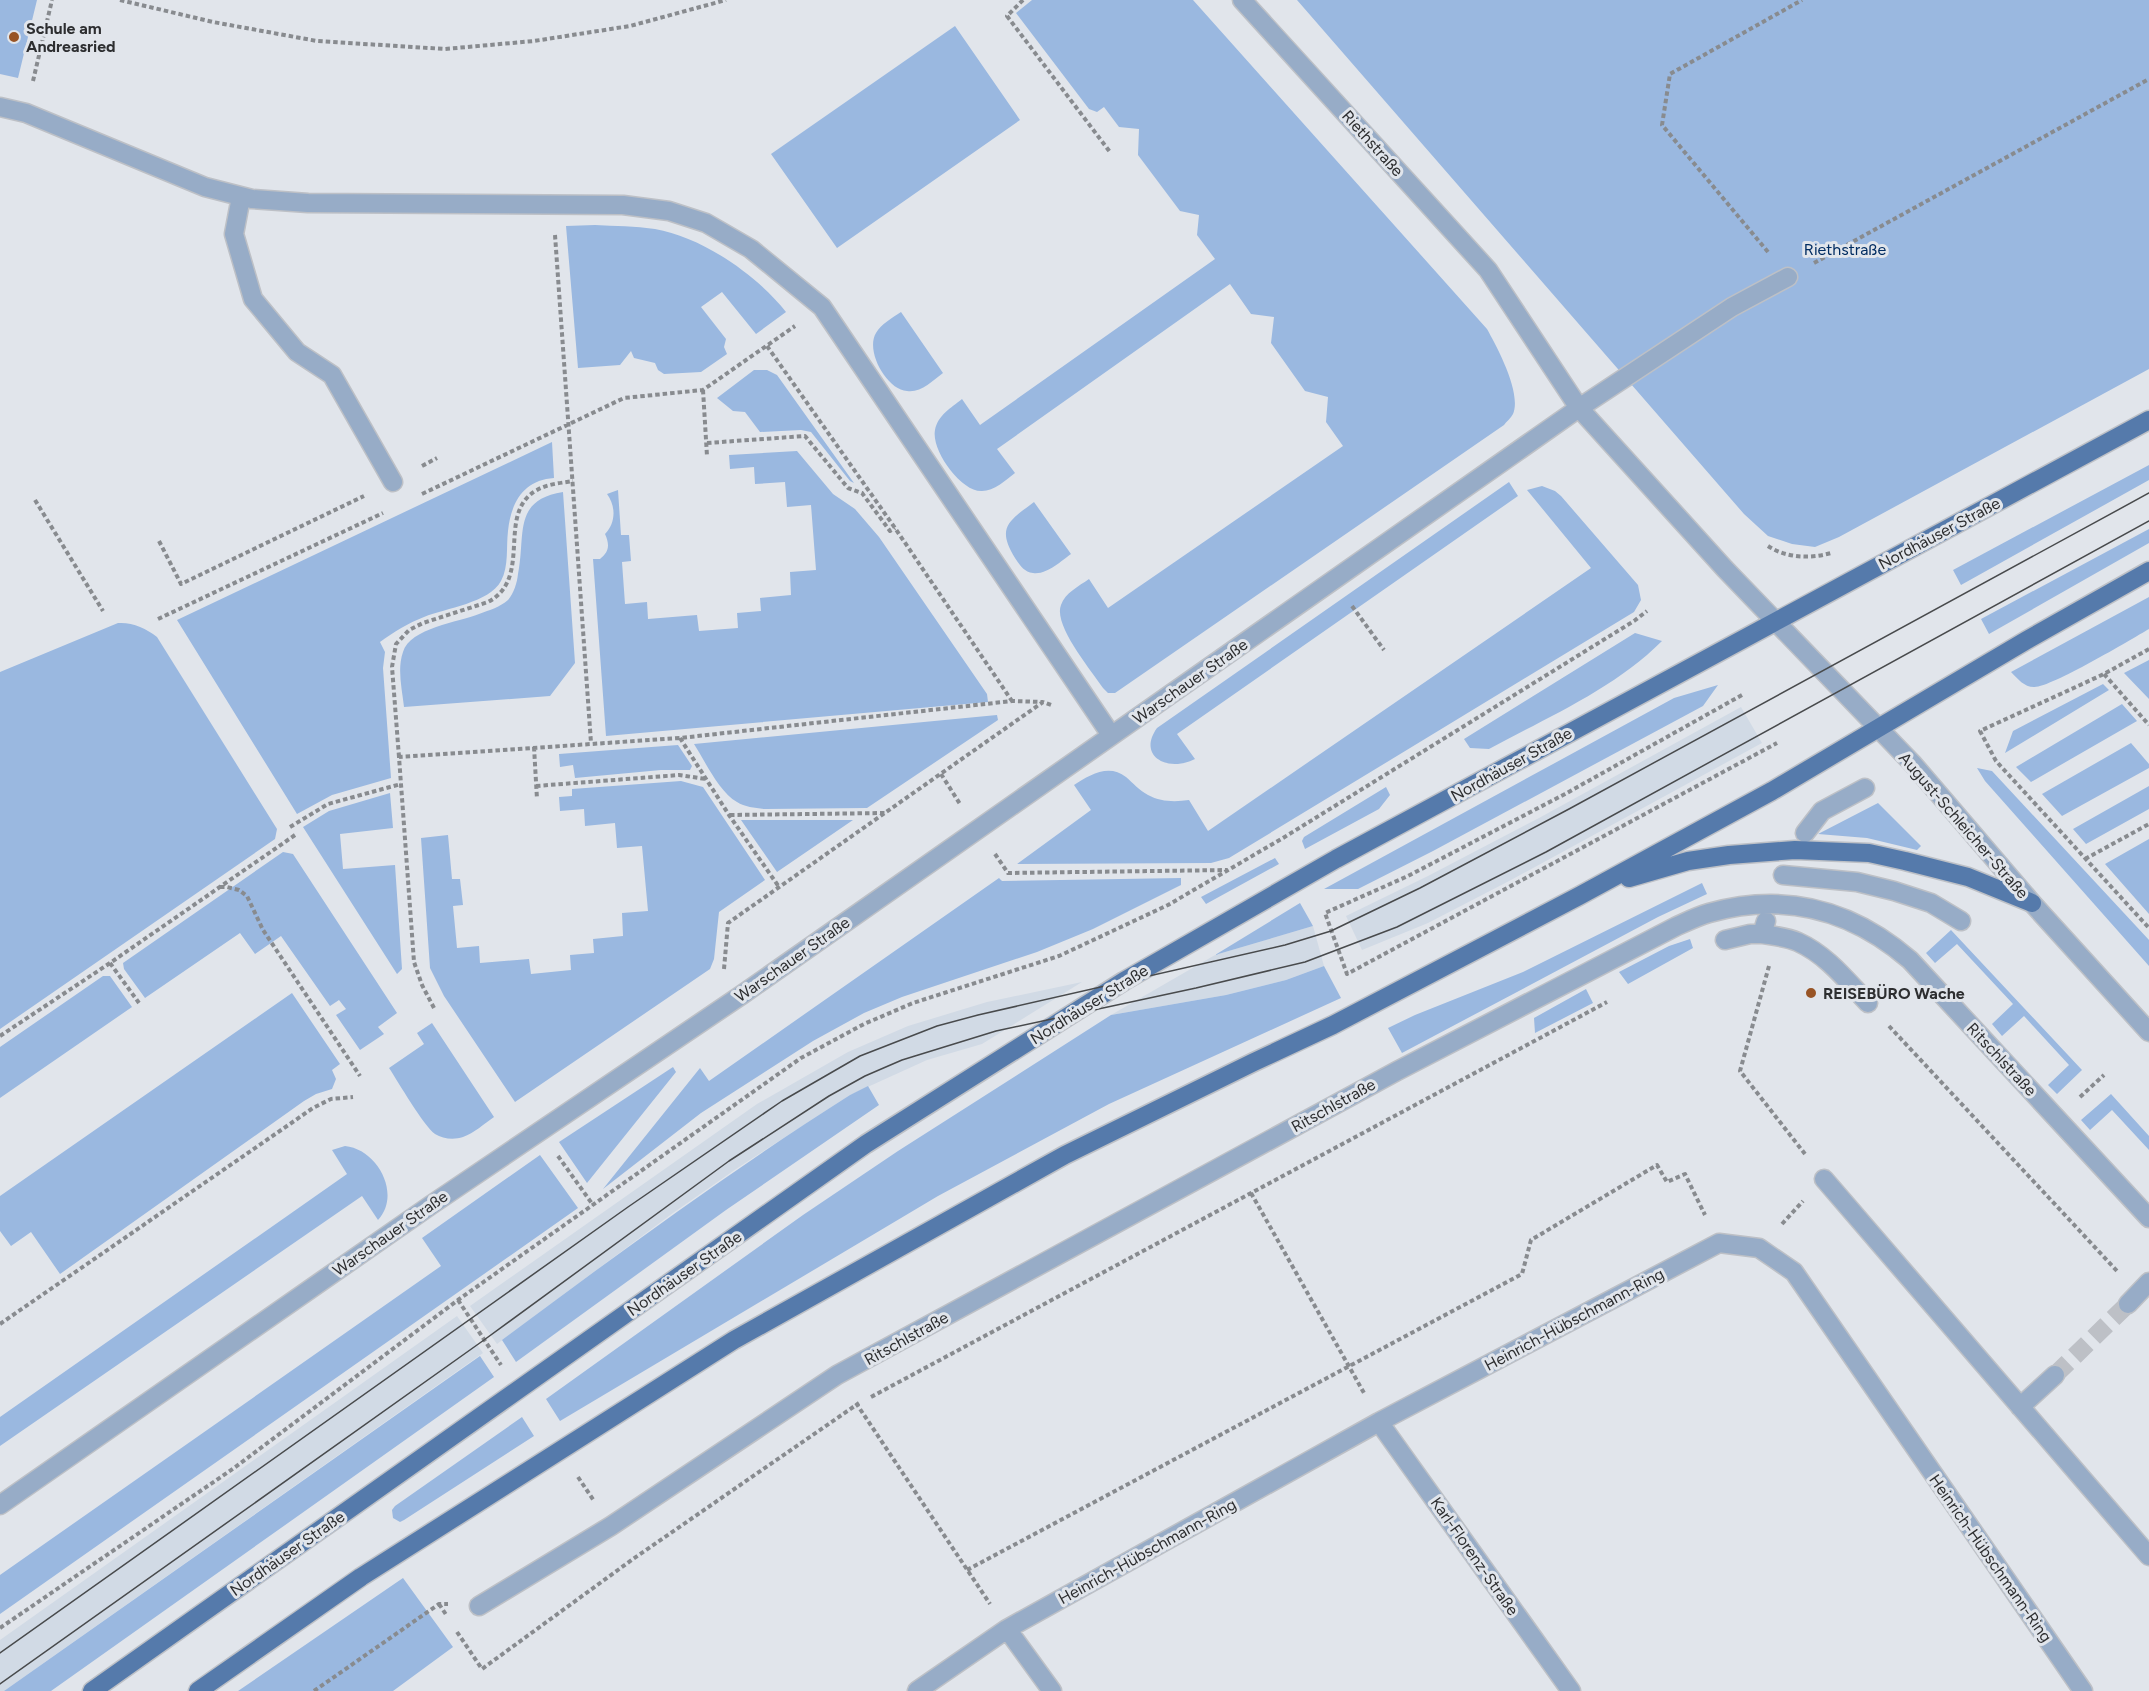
<svg xmlns="http://www.w3.org/2000/svg" width="2149" height="1691" font-family="Figtree,sans-serif">
<style>
.built{fill:#d1dae5}
.green{fill:#9ab8e0}
.lines{fill:none;stroke-linecap:round;stroke-linejoin:round}
.minor-tunnel{stroke:#bdc0c6;stroke-width:18;stroke-dasharray:18 9;stroke-linecap:butt}
.minor-casing{stroke:#bdc0c6;stroke-width:21}
.major-casing{stroke:#bdc0c6;stroke-width:21}
.path{stroke:#888b8f;stroke-width:4;stroke-dasharray:4.5 3;stroke-linecap:butt}
.minor{stroke:#97acc7;stroke-width:18}
.major{stroke:#557aab;stroke-width:18}
.tram{stroke:#484a4c;stroke-width:1.5}
.poi-dot{fill:#985425;stroke:#e1e5eb;stroke-width:2}
.labels{text-anchor:middle;stroke-width:6;stroke-linejoin:round;paint-order:stroke}
.poi-label{font-size:16px;font-weight:bold;fill:#2d2e30;stroke:#e1e5eb;text-anchor:start}
.street-label{font-size:16px;fill:#2d2e30;stroke:#e1e5eb}
.park-label{font-size:16px;fill:#002c61;stroke:#e1e5eb}
</style>
<rect width="100%" height="100%" fill="#e1e5eb"/>
<path class="built" d="M 1741,707 L 1762,743 L 1511,880 L 1428,923 L 1362,950 L 1346,916 L 1428,876 L 1539,818 Z
M 1313,926 L 1324,966 L 1286,980 L 1226,995 L 1111,1015 L 1215,955 Z
M 1082,982 L 982,1044 L 927,1060 L 850,1095 L 736,1169 L 673,1213 L 497,1344 L 470,1306 L 757,1104 L 848,1052 L 908,1026 L 987,1002 Z
M 457,1316 L 483,1353 L 4,1691 L 0,1691 L 0,1640 Z"/>
<path class="green" d="M 0,0 L 37,0 L 18,78 L 0,74 Z
M 1032,0 L 1193,0 L 1487,329 C 1497,347 1522,393 1513,414 C 1511,418 1506,422 1504,425 L 1115,693 L 1108,693 L 1103,688 C 1091,670 1053,625 1061,605 C 1065,593 1079,586 1089,579 L 1108,608 L 1343,446 L 1326,422 L 1328,397 L 1305,391 L 1271,343 L 1274,317 L 1251,314 L 1230,284 L 997,449 L 1015,473 C 1006,480 994,491 982,491 C 961,492 931,450 935,430 C 938,415 951,408 962,399 L 980,425 L 1215,259 L 1197,235 L 1199,215 L 1180,211 L 1138,155 L 1139,129 L 1119,127 L 1104,107 L 1097,112 L 1089,109 L 1016,13 Z
M 1297,0 L 2149,0 L 2149,369 L 1839,537 L 1815,547 L 1792,544 L 1768,536 L 1744,514 Z
M 955,26 L 1020,120 L 837,248 L 771,154 Z
M 595,225 C 615,226 635,226 655,229 C 702,237 757,275 786,312 L 756,334 L 722,292 L 701,307 L 726,339 L 724,347 L 727,354 L 701,372 L 664,374 L 658,370 L 655,363 L 634,358 L 631,351 L 620,365 L 578,368 L 566,226 Z
M 901,312 L 943,373 C 932,381 921,393 907,391 C 887,390 865,351 876,333 C 881,324 892,318 901,312 Z
M 754,370 L 767,370 L 777,375 L 854,483 L 850,481 L 811,432 L 801,430 L 760,432 L 745,412 L 733,411 L 717,398 Z
M 552,442 L 554,478 C 524,480 511,502 508,531 C 506,547 509,566 501,581 C 489,603 446,608 424,617 C 408,623 394,632 380,642 L 385,652 L 383,668 L 391,778 L 332,795 L 297,814 L 177,620 Z
M 797,451 L 833,494 L 855,509 L 879,537 L 987,694 L 988,702 L 606,736 L 593,559 L 600,559 C 609,552 610,545 605,534 C 616,523 616,506 607,494 L 618,490 L 621,535 L 629,535 L 631,561 L 622,562 L 625,604 L 647,602 L 648,619 L 697,615 L 699,631 L 738,628 L 737,613 L 761,611 L 760,598 L 791,595 L 790,572 L 816,570 L 811,505 L 787,507 L 785,482 L 755,484 L 754,467 L 730,469 L 729,455 Z
M 2149,465 L 2149,480 L 1961,585 L 1953,570 Z
M 1509,482 L 1518,496 L 1177,734 L 1195,759 C 1167,773 1137,756 1157,728 Z
M 1542,486 L 1555,491 L 1561,496 L 1638,585 L 1641,600 L 1634,612 L 1229,858 L 1211,863 L 1017,864 L 1091,810 L 1074,785 C 1089,775 1109,763 1126,777 C 1133,783 1139,790 1148,795 C 1161,802 1175,802 1189,800 L 1208,831 L 1591,568 L 1527,490 Z
M 563,492 L 575,663 L 550,696 L 404,707 C 402,689 397,669 403,652 C 410,628 459,622 479,614 C 490,610 500,607 508,600 C 514,593 517,583 518,574 C 526,535 512,500 563,492 Z
M 1034,502 L 1071,554 C 1061,561 1047,575 1033,573 C 1024,572 1020,565 1015,558 C 996,527 1009,521 1034,502 Z
M 2149,529 L 2149,543 L 1989,634 L 1981,619 Z
M 2149,597 L 2149,629 C 2130,640 2050,688 2034,687 C 2024,687 2018,679 2011,672 Z
M 118,623 C 132,622 146,628 157,637 L 277,829 L 275,839 L 0,1029 L 0,672 Z
M 1635,633 L 1662,641 C 1614,689 1548,717 1489,749 L 1470,748 L 1464,739 Z
M 2149,660 L 2149,699 L 2124,673 Z
M 2103,684 L 2109,690 L 2005,753 L 2013,731 Z
M 1718,685 L 1703,706 L 1433,851 L 1358,889 L 1324,889 L 1674,698 Z
M 2122,704 L 2137,721 L 2031,782 L 2016,767 Z
M 997,715 L 998,720 L 867,808 L 765,809 C 755,808 745,807 737,802 C 719,792 705,761 694,744 Z
M 2131,743 L 2149,764 L 2149,768 L 2062,816 L 2042,794 Z
M 678,745 L 692,766 L 690,770 L 661,770 L 575,778 L 573,765 L 560,767 L 559,754 Z
M 1977,768 L 1992,771 L 2149,940 L 2149,966 L 1985,781 Z
M 681,781 L 703,787 L 765,880 L 719,912 L 714,959 L 710,969 L 515,1102 L 444,996 L 430,968 L 421,838 L 448,835 L 452,879 L 460,879 L 463,905 L 453,906 L 457,948 L 479,946 L 480,963 L 529,959 L 531,974 L 571,970 L 570,955 L 594,953 L 593,939 L 623,936 L 622,913 L 648,911 L 642,846 L 617,848 L 615,823 L 585,826 L 584,809 L 560,811 L 559,797 L 572,796 L 572,789 Z
M 2149,786 L 2149,809 L 2086,844 L 2073,829 Z
M 1386,787 L 1390,795 L 1379,809 L 1305,849 L 1302,841 L 1304,837 Z
M 390,793 L 393,828 L 340,834 L 343,869 L 395,865 L 402,969 L 397,974 L 303,827 L 329,811 Z
M 1878,803 L 1921,846 L 1917,850 L 1867,838 L 1818,834 Z
M 741,820 L 853,820 L 777,872 Z
M 2149,839 L 2149,914 L 2105,864 Z
M 283,852 L 293,854 L 397,1013 L 378,1027 L 384,1034 L 360,1050 L 336,1015 L 346,1009 L 339,1000 L 330,1006 L 281,936 L 255,954 L 240,933 L 145,998 L 124,969 L 123,963 Z
M 1275,858 L 1279,864 L 1206,904 L 1201,897 Z
M 999,878 L 1002,881 L 1181,878 L 1181,885 L 1093,929 L 1037,952 L 902,997 L 864,1013 L 813,1041 L 701,1113 L 603,1189 L 700,1068 L 709,1081 Z
M 1702,883 L 1707,894 L 1658,917 L 1402,1053 L 1388,1028 L 1415,1015 L 1523,972 Z
M 1300,903 L 1313,926 L 1215,955 Z
M 1951,930 L 2082,1070 L 2057,1094 L 2048,1085 L 2069,1065 L 2024,1016 L 2002,1036 L 1992,1024 L 2013,1004 L 1957,944 L 1935,963 L 1926,953 Z
M 1690,939 L 1693,948 L 1628,984 L 1619,972 L 1669,946 Z
M 1324,966 L 1341,998 L 1109,1104 L 938,1196 L 560,1421 L 546,1399 L 803,1215 L 898,1151 L 1111,1015 L 1226,995 L 1286,980 Z
M 103,976 L 110,976 L 132,1007 L 0,1098 L 0,1047 Z
M 1586,989 L 1593,1003 L 1535,1033 L 1534,1018 Z
M 292,993 L 340,1064 L 332,1070 L 336,1079 L 332,1089 L 316,1094 L 304,1101 L 60,1274 L 31,1232 L 11,1246 L 0,1231 L 0,1196 Z
M 432,1023 L 494,1117 C 484,1124 474,1133 463,1137 C 454,1140 443,1139 435,1134 C 423,1125 399,1083 389,1068 L 424,1044 L 417,1033 Z
M 673,1067 L 676,1072 L 587,1183 L 559,1142 Z
M 868,1086 L 879,1105 L 726,1210 L 516,1362 L 502,1340 C 616,1255 730,1171 850,1095 Z
M 2111,1094 L 2149,1136 L 2149,1150 L 2112,1110 L 2090,1130 L 2081,1120 Z
M 345,1146 C 377,1149 402,1194 378,1220 L 362,1196 L 0,1446 L 0,1417 L 347,1174 L 332,1150 Z
M 540,1155 L 578,1208 L 0,1614 L 0,1575 L 441,1266 L 422,1238 Z
M 480,1356 L 494,1377 L 51,1691 L 4,1691 Z
M 522,1417 L 534,1436 L 404,1520 L 400,1522 L 393,1518 L 392,1510 L 395,1506 Z
M 403,1578 L 453,1647 L 393,1691 L 238,1691 Z"/>
<g class="lines">
<path class="minor-tunnel" d="M 2055,1375 L 2128,1304"/>
<defs>
<path id="minor" d="M 1242,0 L 1488,270 L 1579,408 L 1725,569 L 1913,764 L 2032,903 L 2149,1032
M 0,107 L 26,113 L 205,187 L 252,199 L 308,203 L 623,205 L 669,211 L 706,223 L 751,249 L 822,307 L 1111,735
M 241,197 L 234,234 L 253,299 L 297,352 L 332,375 L 393,482
M 1805,833 L 1822,811 L 1865,788
M 1783,875 L 1857,882 L 1894,891 L 1931,903 L 1961,921
M 1762,934 C 1774,936 1787,937 1798,942 C 1827,955 1847,981 1868,1003
M 1725,940 L 1750,934 L 1762,934 L 1766,921
M 1824,1179 L 2149,1556
M 2128,1304 L 2149,1282
M 2020,1407 L 2055,1375
M 1379,1422 L 1571,1691
M 0,1505 L 431,1205 L 743,994 L 1579,408 L 1732,307 L 1788,277
M 479,1606 L 611,1526 L 837,1375 L 1397,1071 L 1675,927 C 1686,922 1698,916 1709,913 C 1784,892 1851,909 1910,960 L 2149,1218
M 1007,1629 L 1052,1691
M 917,1691 L 1007,1629 L 1379,1422 L 1719,1243 L 1759,1248 L 1794,1272 L 2083,1691"/>
<path id="major" d="M 1629,878 L 1688,861 L 1729,855 L 1795,850 L 1869,853 L 1905,861 L 1968,877 L 2032,903
M 92,1691 L 866,1144 L 1124,981 L 1336,859 L 2149,420
M 198,1691 L 361,1577 L 734,1340 L 1065,1155 L 1254,1062 L 1333,1025 L 1579,896 L 1772,791 L 2027,640 L 2149,571"/>
</defs>
<use href="#minor" class="minor-casing"/>
<use href="#major" class="major-casing"/>
<path class="path" d="M 120,0 L 213,22 L 317,41 L 445,49 L 534,41 L 630,26 L 726,0
M 1023,0 L 1007,16 L 1110,152
M 33,81 L 52,0
M 555,235 L 591,743
M 1768,252 L 1662,125 L 1670,74 L 1802,0
M 1814,263 L 2149,79
M 767,346 L 895,528 L 1012,701
M 703,390 L 707,456
M 707,443 L 805,436 L 848,488 L 862,493 L 890,531 L 895,528
M 422,466 L 437,458
M 422,494 L 624,398 L 703,390 L 795,326
M 35,500 L 103,611
M 159,541 L 181,584 L 364,496
M 1768,546 C 1786,558 1810,559 1831,553
M 1352,606 L 1384,650
M 158,619 L 383,513
M 2149,649 L 2104,674 L 1980,731 L 1996,761 L 2149,928
M 2104,674 L 2149,725
M 1742,695 L 1565,794 L 1408,876 L 1325,913 L 1347,974 L 1777,743
M 680,738 L 729,815 L 779,887
M 534,747 L 537,799
M 399,757 L 392,667 L 396,644 L 409,630 L 423,623 L 488,602 C 534,578 495,513 537,490 C 547,484 561,483 573,481
M 941,774 L 960,804
M 536,786 L 679,775 L 706,779
M 730,815 L 885,813
M 290,827 L 328,804 L 401,784
M 995,854 L 1008,873 L 1227,870
M 2085,859 L 2149,824
M 220,887 L 227,887 L 239,890 L 247,896 L 263,930 L 360,1076
M 110,963 L 139,1003
M 1769,966 L 1740,1071 L 1805,1154
M 724,969 L 728,923 L 1043,702 L 1051,705
M 434,1008 L 422,985 L 414,962 L 399,757 L 680,738 L 1012,701 L 1043,702
M 1889,1026 L 2117,1271
M 0,1036 L 110,963 L 295,835
M 2080,1097 L 2104,1075
M 558,1156 L 593,1205
M 1251,1193 L 1364,1393
M 1782,1224 L 1803,1201
M 458,1300 L 501,1365
M 0,1324 L 313,1108 L 331,1099 L 353,1097
M 871,1397 L 1607,1002
M 856,1403 L 990,1604
M 578,1477 L 594,1501
M 967,1570 L 1522,1274 L 1531,1240 L 1657,1165 L 1667,1182 L 1685,1174 L 1705,1215
M 439,1604 L 447,1616
M 0,1628 L 234,1468 L 458,1300 L 801,1058 L 864,1024 L 913,1003 L 1059,956 L 1168,905 L 1283,838 L 1634,621 L 1647,611
M 457,1632 L 482,1669 L 633,1559 L 859,1403
M 314,1691 L 439,1604 L 448,1604"/>
<use href="#minor" class="minor"/>
<use href="#major" class="major"/>
<path class="tram" d="M 0,1653 L 628,1207 L 782,1101 L 860,1056 L 937,1026 L 978,1015 L 1285,945 L 1331,931 L 1420,888 L 1569,809 L 2149,493
M 0,1684 L 484,1340 L 729,1161 L 829,1096 L 865,1076 L 902,1060 L 996,1031 L 1196,988 L 1305,962 L 1397,927 L 1546,852 L 2149,521"/>
</g>
<g class="poi-dot">
<circle cx="14" cy="37" r="6"/>
<circle cx="1811" cy="993" r="6"/>
</g>
<g class="labels">
<g class="poi-label">
<text x="26" y="34">Schule am<tspan x="26" dy="18">Andreasried</tspan></text>
<text x="1823" y="999">REISEBÜRO Wache</text>
</g>
<g class="street-label">
<text transform="translate(1373 143) rotate(48)" y="6">Riethstraße</text>
<text transform="translate(1939 533) rotate(-28)" y="6">Nordhäuser Straße</text>
<text transform="translate(1190 681) rotate(-35)" y="6">Warschauer Straße</text>
<text transform="translate(1511 764) rotate(-29)" y="6">Nordhäuser Straße</text>
<text transform="translate(1964 825) rotate(49)" y="6">August-Schleicher-Straße</text>
<text transform="translate(792 959) rotate(-35)" y="6">Warschauer Straße</text>
<text transform="translate(1089 1004) rotate(-32)" y="6">Nordhäuser Straße</text>
<text transform="translate(2002 1059) rotate(47)" y="6">Ritschlstraße</text>
<text transform="translate(1333 1105) rotate(-29)" y="6">Ritschlstraße</text>
<text transform="translate(390 1233) rotate(-35)" y="6">Warschauer Straße</text>
<text transform="translate(684 1273) rotate(-35)" y="6">Nordhäuser Straße</text>
<text transform="translate(1574 1319) rotate(-28)" y="6">Heinrich-Hübschmann-Ring</text>
<text transform="translate(906 1338) rotate(-29)" y="6">Ritschlstraße</text>
<text transform="translate(1147 1551) rotate(-29)" y="6">Heinrich-Hübschmann-Ring</text>
<text transform="translate(287 1553) rotate(-35)" y="6">Nordhäuser Straße</text>
<text transform="translate(1475 1556) rotate(55)" y="6">Karl-Florenz-Straße</text>
<text transform="translate(1991 1558) rotate(55)" y="6">Heinrich-Hübschmann-Ring</text>
</g>
<g class="park-label">
<text x="1845" y="255">Riethstraße</text>
</g>
</g>
</svg>
